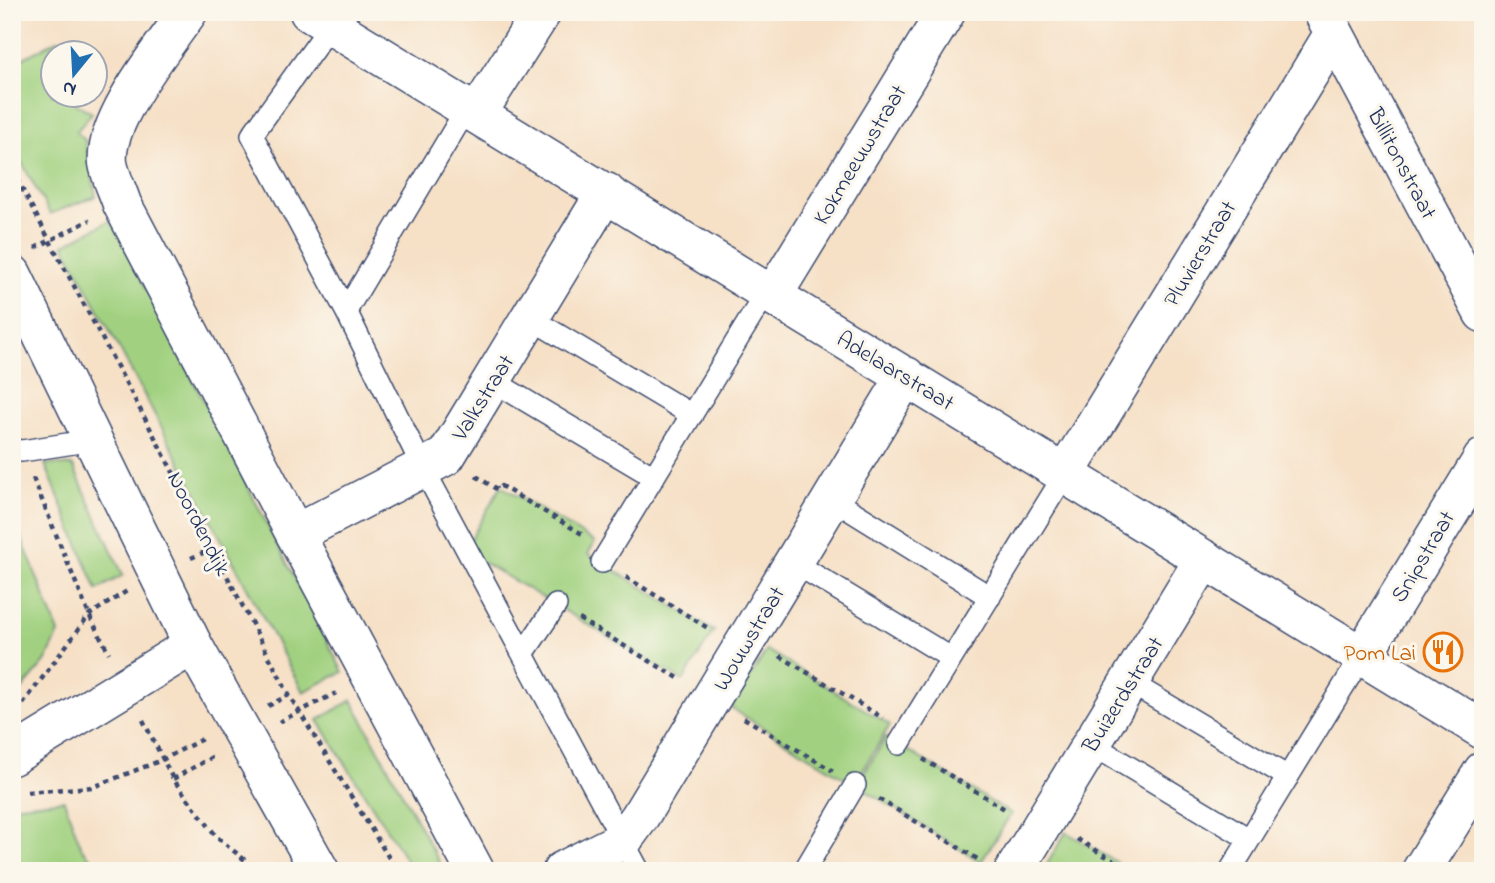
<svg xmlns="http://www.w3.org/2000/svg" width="1495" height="883" font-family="'Indie Flower',sans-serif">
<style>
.green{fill:#a1d180;stroke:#5e806f;stroke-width:2}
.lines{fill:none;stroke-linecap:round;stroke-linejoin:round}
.lane-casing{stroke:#3c4a6e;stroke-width:24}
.street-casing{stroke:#3c4a6e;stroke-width:41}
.secondary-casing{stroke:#3c4a6e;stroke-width:41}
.path{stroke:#3c4a6e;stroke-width:4.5;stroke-dasharray:5 5;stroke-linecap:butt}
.lane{stroke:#fff;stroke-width:21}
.street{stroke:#fff;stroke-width:38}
.secondary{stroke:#fff;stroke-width:38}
.labels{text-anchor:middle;stroke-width:6;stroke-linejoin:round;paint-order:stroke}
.street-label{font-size:23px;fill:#1b2f5e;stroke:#fbf7ec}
.food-label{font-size:23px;fill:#c56008;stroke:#fbf7ec;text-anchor:end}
</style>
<rect width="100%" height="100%" fill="#fbf7ec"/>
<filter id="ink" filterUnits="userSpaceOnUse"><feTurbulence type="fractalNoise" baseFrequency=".0143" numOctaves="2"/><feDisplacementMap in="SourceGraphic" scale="14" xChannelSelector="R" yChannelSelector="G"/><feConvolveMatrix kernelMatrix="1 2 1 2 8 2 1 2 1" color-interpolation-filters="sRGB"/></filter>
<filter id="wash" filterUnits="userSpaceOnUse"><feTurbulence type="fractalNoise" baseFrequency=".00686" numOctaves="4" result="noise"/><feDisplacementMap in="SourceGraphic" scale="28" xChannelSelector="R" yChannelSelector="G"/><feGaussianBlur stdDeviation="1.57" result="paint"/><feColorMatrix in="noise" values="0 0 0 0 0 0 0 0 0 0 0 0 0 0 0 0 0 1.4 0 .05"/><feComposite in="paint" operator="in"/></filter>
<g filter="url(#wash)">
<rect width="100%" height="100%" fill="#f6e0c6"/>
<path class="green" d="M 57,40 L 78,42 L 95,52 L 52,52 L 52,94 L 66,95 L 65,97 L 92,113 L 76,132 L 85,140 L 96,196 L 50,214 L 12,145 L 12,46 L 20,60 Z
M 111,220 L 343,672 L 303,692 L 64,245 Z
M 45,464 L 73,466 L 123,575 L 97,590 Z
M 501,486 L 595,542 L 588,554 L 714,631 L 683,681 L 469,554 L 466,547 Z
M 12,514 L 59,633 L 46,661 L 12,701 Z
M 767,650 L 890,725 L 854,784 L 731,708 Z
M 352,700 L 444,871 L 413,871 L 318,720 Z
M 886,737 L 1011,814 L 981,862 L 857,785 Z
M 64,800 L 82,849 L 104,871 L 12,871 L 12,806 Z
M 1066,832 L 1131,871 L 1043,871 Z"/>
</g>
<g filter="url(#ink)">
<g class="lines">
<defs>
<path id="lane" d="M 331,25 L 252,135 L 346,311 L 423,468 L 639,871
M 346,311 L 467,108
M 530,318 L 692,415
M 493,381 L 654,477
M 12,450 L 22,451 L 93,440
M 832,499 L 990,597
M 602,562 L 767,291
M 793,562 L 951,658
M 523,654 L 556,605
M 1129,682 L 1288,777
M 899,744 L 1065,474
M 1091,744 L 1249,839
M 804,871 L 855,785
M 1230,871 L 1362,656"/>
<path id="street" d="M 188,12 C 164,47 103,120 108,163 C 110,176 118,191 122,204 L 295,534 L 475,871
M 309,12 L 1483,730
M 1324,14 L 1483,313
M 477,114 L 542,12
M 773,295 L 946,12
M 1065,474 L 1334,33
M 295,534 L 446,456 L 606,192
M 1362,656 L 1483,458
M 12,756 L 193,645
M 562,871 L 623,840 L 639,818 L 906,376
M 1014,871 L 1204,559
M 1421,871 L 1483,771"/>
<path id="secondary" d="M 12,274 L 193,645 L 320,871"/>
</defs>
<use href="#lane" class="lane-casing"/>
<use href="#street" class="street-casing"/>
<use href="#secondary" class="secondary-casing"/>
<path class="path" d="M 12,170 L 150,428 L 289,695 L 397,871
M 35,248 L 90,220
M 476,476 L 498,490 L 501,486 L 584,535
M 33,478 L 89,615 L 109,653
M 191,558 L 212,549
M 626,577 L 711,630
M 579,619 L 680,679
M 780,656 L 883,718
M 23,704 L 89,615 L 127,591
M 268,706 L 289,695
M 744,718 L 833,771
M 143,720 L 173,779 L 217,837 L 258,871
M 279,722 L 336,693
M 923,759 L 1008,811
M 173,779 L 212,757
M 27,792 L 93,787 L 162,760 L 204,738
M 879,799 L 979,860
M 1077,839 L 1131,871"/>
<use href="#lane" class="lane"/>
<use href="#street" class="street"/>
<use href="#secondary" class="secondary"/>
</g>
</g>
<defs>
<symbol id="restaurant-ring" viewBox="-11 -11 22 22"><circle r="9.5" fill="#fbf7ec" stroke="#e8710a" stroke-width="1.5"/><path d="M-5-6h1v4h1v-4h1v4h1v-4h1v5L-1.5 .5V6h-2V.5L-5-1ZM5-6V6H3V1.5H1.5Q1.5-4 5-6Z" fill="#e8710a"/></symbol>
</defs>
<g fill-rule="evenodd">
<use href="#restaurant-ring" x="1421" y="630" width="44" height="44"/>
</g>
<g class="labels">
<g class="street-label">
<text transform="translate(859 154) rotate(-59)" y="8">Kokmeeuwstraat</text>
<text transform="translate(1403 163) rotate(62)" y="8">Billitonstraat</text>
<text transform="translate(1199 253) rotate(-59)" y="8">Pluvierstraat</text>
<text transform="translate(896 370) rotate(31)" y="8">Adelaarstraat</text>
<text transform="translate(482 397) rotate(-58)" y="8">Valkstraat</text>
<text transform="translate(200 523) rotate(63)" y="8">Noordendijk</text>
<text transform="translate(1422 556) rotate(-59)" y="8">Snipstraat</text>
<text transform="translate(748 638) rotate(-59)" y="8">Wouwstraat</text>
<text transform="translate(1122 694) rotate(-58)" y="8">Buizerdstraat</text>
</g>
<g class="food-label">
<text x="1416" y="660">Pom Lai</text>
</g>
</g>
<rect width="1495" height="883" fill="none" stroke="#fbf7ec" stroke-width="42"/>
<g transform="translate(74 74) rotate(198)"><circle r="33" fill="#fbf7ec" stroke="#a1a7b3" stroke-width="2"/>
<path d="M0-5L12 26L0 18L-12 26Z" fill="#1f6fb2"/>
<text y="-10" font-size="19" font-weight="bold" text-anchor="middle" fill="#1b2f5e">N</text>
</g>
</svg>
